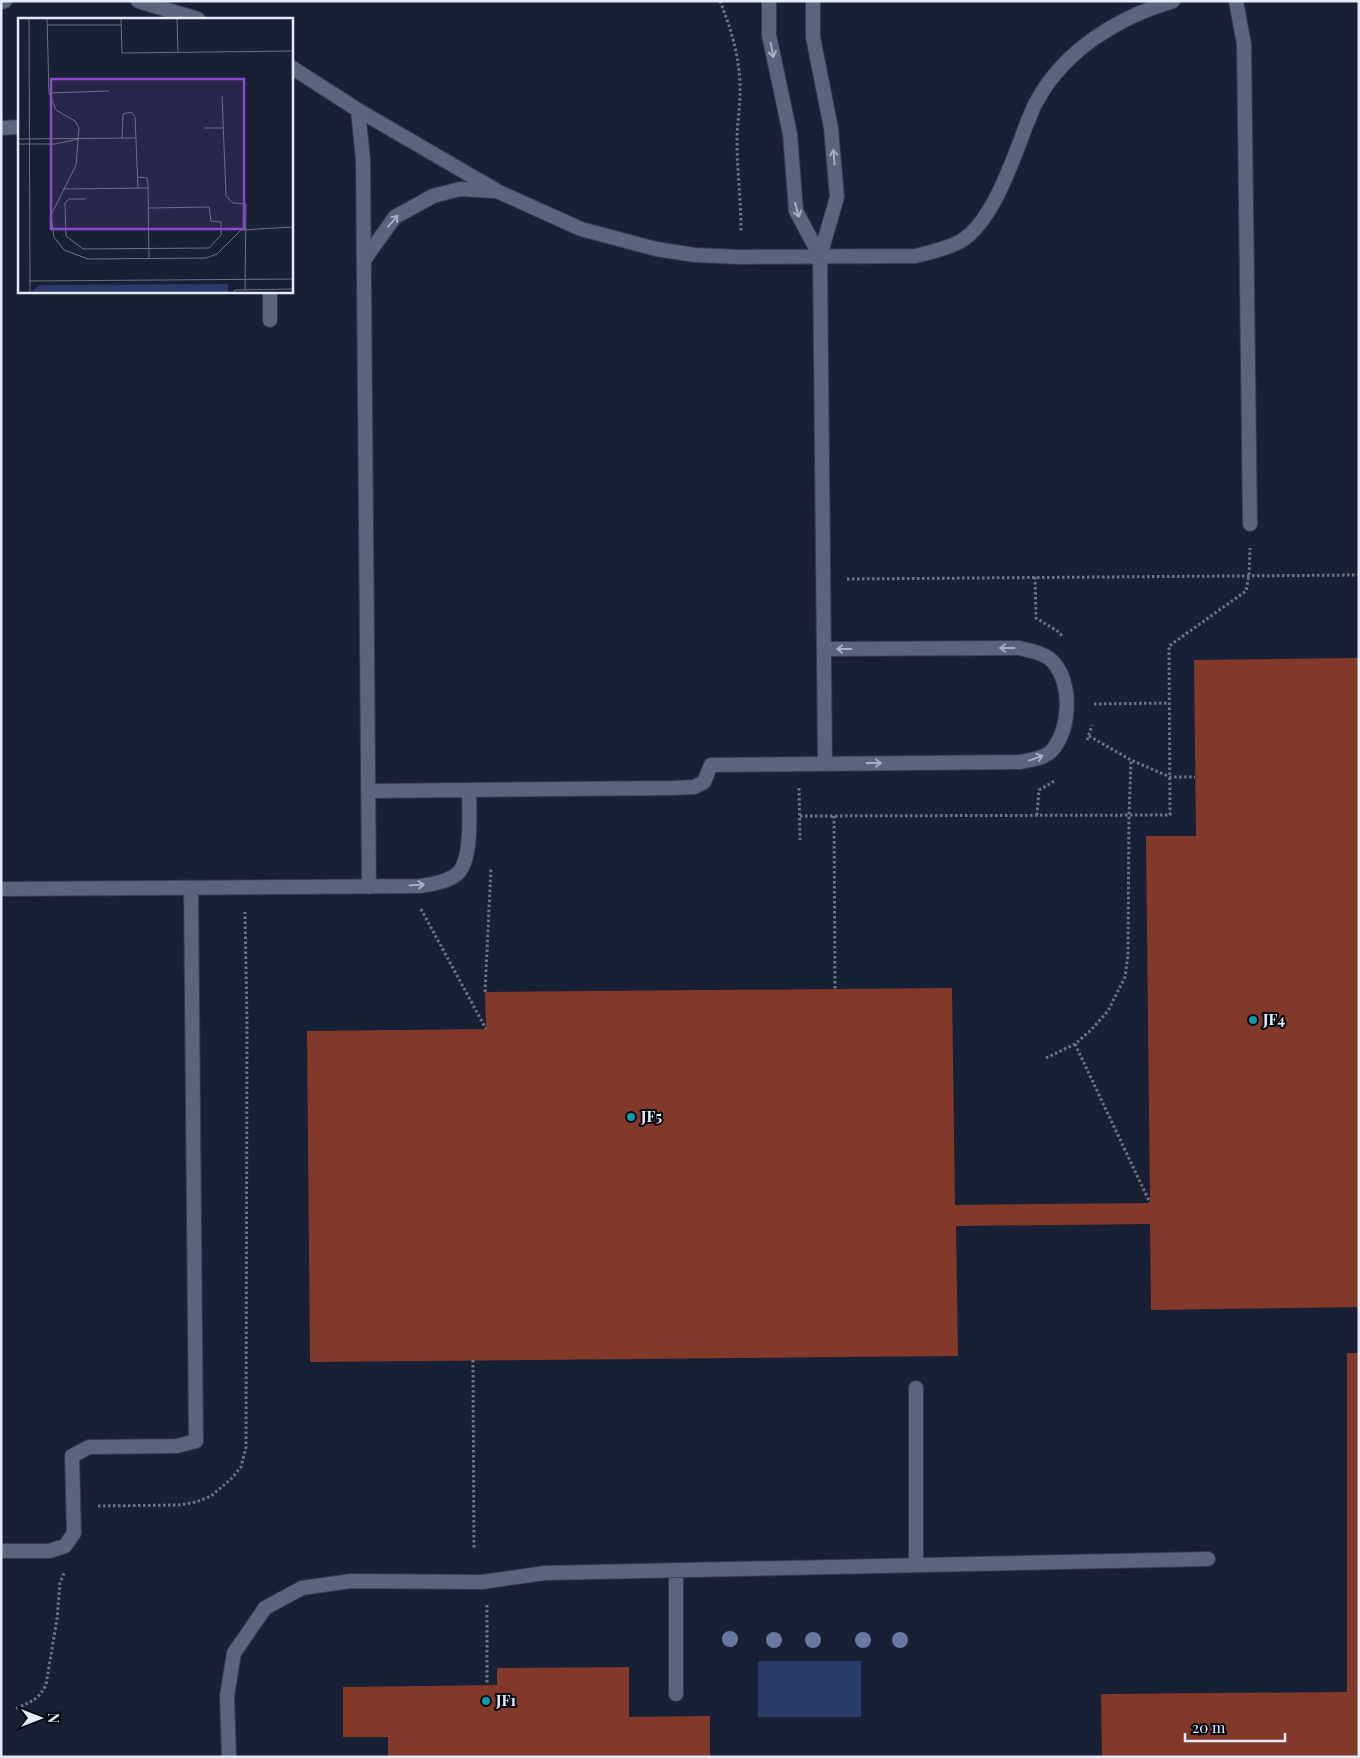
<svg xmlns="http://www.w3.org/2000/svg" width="1360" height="1758" font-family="'Playfair Display',serif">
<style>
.green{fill:#2a3b6a}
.building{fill:#833929}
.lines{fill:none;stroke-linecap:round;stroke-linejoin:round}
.service-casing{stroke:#353a4d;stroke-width:16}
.path{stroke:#6c7487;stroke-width:3;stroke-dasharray:2.5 2.5;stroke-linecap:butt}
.service{stroke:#59647d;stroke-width:14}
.tree{fill:#6879a1}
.oneway{stroke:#a5aec2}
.culture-dot{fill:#0f9aa8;stroke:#060a13;stroke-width:2}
.labels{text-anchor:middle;stroke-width:4;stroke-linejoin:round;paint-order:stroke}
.poi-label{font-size:15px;font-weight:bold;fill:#e4ebfa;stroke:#060a13;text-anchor:start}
.inset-road{fill:none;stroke:#697184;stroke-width:1}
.view{fill:#8b49c8;fill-opacity:0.15;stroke:#8b49c8;stroke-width:2.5}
.inset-edge{fill:none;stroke:#e4ebfa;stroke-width:2.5}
</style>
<rect width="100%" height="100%" fill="#172035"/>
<path class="green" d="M 758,1661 L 861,1661 L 861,1717 L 758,1717 Z"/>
<path class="building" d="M 1359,658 L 1359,1307 L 1151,1310 L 1150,1224 L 956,1226 L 958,1356 L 310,1362 L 307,1031 L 486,1029 L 485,992 L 952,988 L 955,1205 L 1150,1203 L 1146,836 L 1196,836 L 1194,660 Z
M 1347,1353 L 1359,1353 L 1359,1757 L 1102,1757 L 1101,1694 L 1347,1692 Z
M 629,1667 L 629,1717 L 710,1716 L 710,1757 L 388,1757 L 388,1737 L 343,1737 L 343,1687 L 497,1685 L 497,1668 Z"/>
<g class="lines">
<defs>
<path id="service" d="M 138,1 L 198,19
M 769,1 L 769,35 L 790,134 L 796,211 L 820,256
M 813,1 L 813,37 L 831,128 L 837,197 L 820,256 L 825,763
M 1236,1 L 1244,44 L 1250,524
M 1,2 L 5,1
M 291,67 L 358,110 L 499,192 L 581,229 L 656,249 L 695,255 L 740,257 L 915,256 C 931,252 947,249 961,241 C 993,222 1014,157 1027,123 C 1031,115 1033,106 1038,99 C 1066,49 1119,17 1173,1
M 358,110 L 363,159 L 369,887
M 1,128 L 19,127
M 364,260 L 395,217 L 433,196 L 460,189 L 495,191
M 270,320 L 270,291
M 368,791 L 673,788 L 694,787 L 704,782 L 711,765 L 1019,762 C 1031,760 1047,758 1054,748 C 1070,726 1072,685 1054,663 C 1046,653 1031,651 1019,648 L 824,649
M 1,889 L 420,886 C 433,884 447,882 457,874 C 473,861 469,809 469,790
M 916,1388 L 916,1565
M 1,1551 L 49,1551 L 65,1546 L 74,1533 L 72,1456 L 89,1447 L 177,1446 L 196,1441 L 191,888
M 676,1570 L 676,1694
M 229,1757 L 227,1696 L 234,1653 L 265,1608 L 302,1588 L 351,1581 L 482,1582 L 545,1573 L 1208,1559"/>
</defs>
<use href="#service" class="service-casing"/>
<path class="path" d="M 720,1 C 732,31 741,62 740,94 C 740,109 737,124 737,140 C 737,170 741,201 741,231
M 1035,577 L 1036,618 L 1059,632 L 1063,637
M 847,579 L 1359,575
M 1094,704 L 1169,703
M 1089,736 L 1131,760 L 1170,777 L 1195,777
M 1087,740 L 1092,725
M 799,788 L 800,840
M 1037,815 L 1039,790 L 1056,780
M 800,816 L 1170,815 L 1169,646 L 1246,591 L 1249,575 L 1250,548
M 834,816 L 835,989
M 421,909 L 486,1029
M 485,992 L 491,868
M 1075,1044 L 1150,1203
M 1046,1058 L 1075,1044 L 1091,1030 L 1108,1011 L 1125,977 L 1128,955 L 1129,815 L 1131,760
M 473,1360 L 474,1550
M 98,1506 L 179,1505 L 196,1502 L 211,1496 L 231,1479 L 241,1467 L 246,1447 L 247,1024 L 245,912
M 487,1605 L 487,1685
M 16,1708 C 31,1702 38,1700 46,1685 L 57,1619 L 60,1583 L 64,1573"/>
<use href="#service" class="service"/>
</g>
<g class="tree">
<circle cx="730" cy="1639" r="8"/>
<circle cx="774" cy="1640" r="8"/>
<circle cx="813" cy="1640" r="8"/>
<circle cx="863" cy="1640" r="8"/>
<circle cx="900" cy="1640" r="8"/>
</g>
<defs><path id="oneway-shaft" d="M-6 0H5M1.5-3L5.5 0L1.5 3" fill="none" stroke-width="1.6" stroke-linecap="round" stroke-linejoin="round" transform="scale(1.25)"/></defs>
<g class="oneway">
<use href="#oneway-shaft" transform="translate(772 50) rotate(79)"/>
<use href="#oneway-shaft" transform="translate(834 157) rotate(-95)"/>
<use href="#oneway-shaft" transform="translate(797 210) rotate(75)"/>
<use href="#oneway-shaft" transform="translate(393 221) rotate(-49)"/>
<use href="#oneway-shaft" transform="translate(1007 648) rotate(180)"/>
<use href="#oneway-shaft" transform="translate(844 649) rotate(180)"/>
<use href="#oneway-shaft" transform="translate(1036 758) rotate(-20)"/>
<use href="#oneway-shaft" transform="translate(874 763)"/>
<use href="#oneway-shaft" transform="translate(417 885) rotate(-4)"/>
</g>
<g class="culture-dot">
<circle cx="1253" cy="1020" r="5"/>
<circle cx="631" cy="1117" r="5"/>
<circle cx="486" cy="1701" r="5"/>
</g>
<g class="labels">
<g class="poi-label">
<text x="1263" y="1025">JF4</text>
<text x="641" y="1122">JF5</text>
<text x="496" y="1706">JF1</text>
</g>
</g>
<g transform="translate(18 18)">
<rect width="275" height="275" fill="#172035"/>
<path d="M 210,266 L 210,275 L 16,275 L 15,272 L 22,267 Z" fill="#2a3b6a"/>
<path class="inset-road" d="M 11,0 L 12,275M 29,0 L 31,75 L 38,92 L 57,103 L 61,110 L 58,147 L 33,197 L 36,219 L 46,232 L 70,241 L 188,240 L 199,236 L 223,212 L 275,209M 103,0 L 104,35 L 274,33M 159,0 L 160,34M 29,7 L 103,7M 31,75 L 91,73M 204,78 L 208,178 L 215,185 L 228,186 L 227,272M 186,110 L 205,110M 104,120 L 105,96 L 113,94 L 117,99 L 120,170M 0,121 L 117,120M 0,126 L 37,126 L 61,121M 120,159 L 129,160 L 130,165 L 131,241M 45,171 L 130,170M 68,181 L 51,181 L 47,185 L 48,218 L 65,231 L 191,230 L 203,217 L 203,204 L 193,203 L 191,189 L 131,190M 11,263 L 275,261M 215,275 L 217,272 L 275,271"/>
<path class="view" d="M 33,61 L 226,61 L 226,211 L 33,211 Z"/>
<rect width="275" height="275" class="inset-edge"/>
</g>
<rect width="1360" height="1758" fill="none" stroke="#e4ebfa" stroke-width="5"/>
<g transform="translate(40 1718) rotate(90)" stroke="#060a13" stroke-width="4" paint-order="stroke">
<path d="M0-4L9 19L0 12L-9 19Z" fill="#e4ebfa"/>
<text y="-8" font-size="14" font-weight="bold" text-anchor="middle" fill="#e4ebfa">N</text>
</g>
<path d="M1185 1733v8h100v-8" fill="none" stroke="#e4ebfa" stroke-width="2.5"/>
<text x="1192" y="1733" font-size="15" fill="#e4ebfa" stroke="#060a13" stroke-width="4" paint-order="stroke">20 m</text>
</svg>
